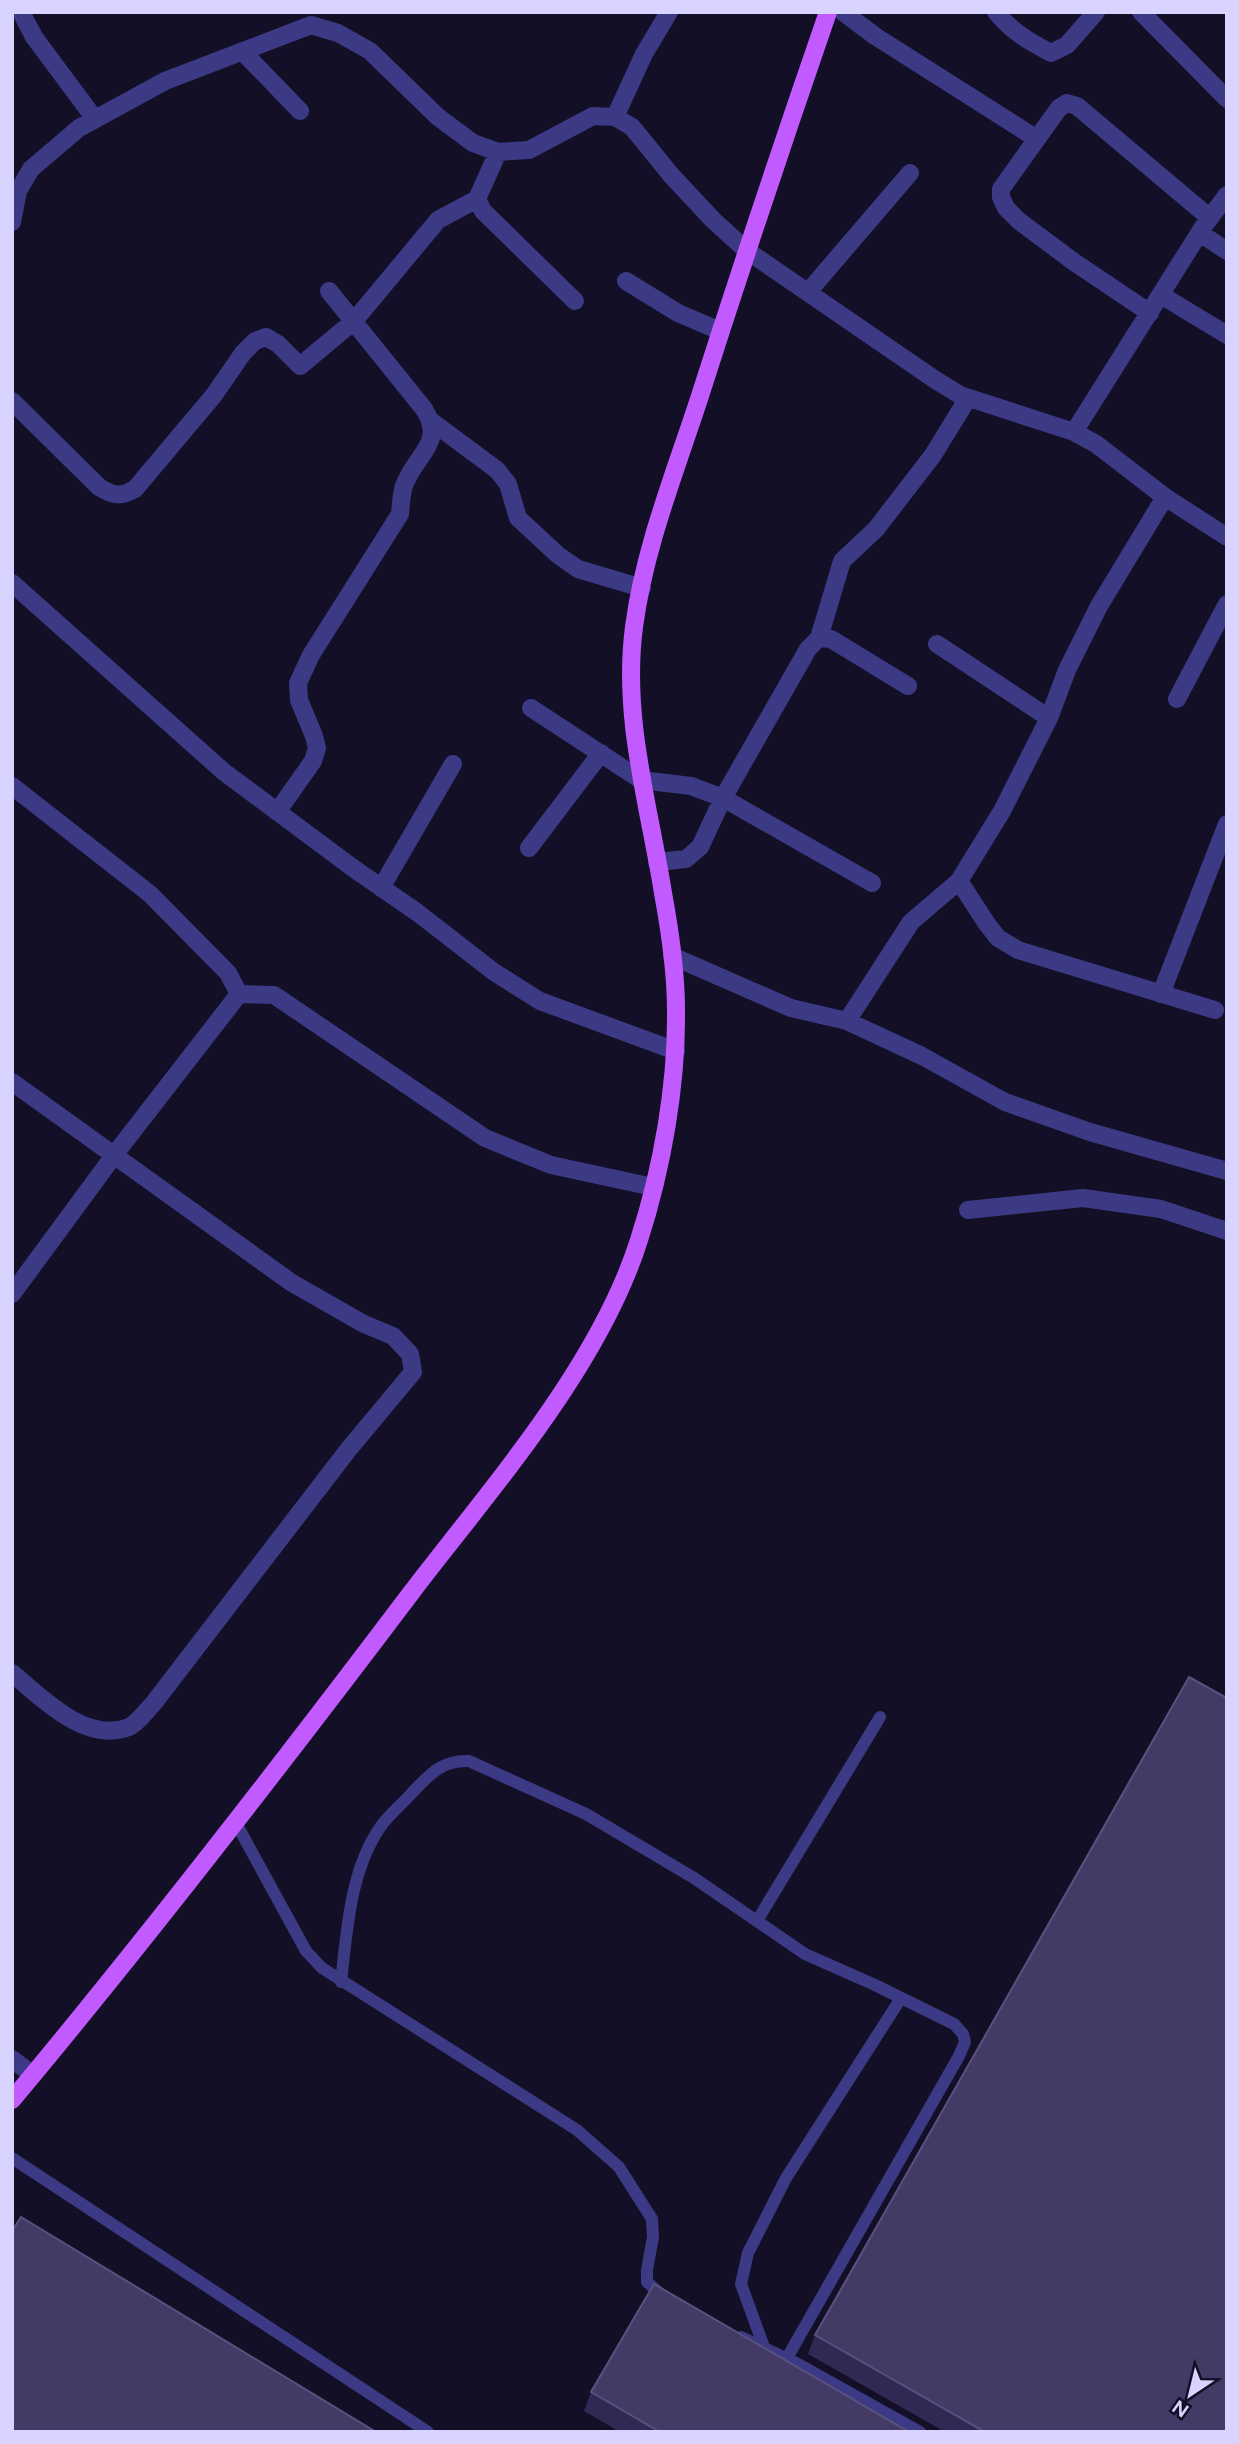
<svg xmlns="http://www.w3.org/2000/svg" width="1239" height="2444" font-family="Figtree,sans-serif">
<style>
.lines{fill:none;stroke-linecap:round;stroke-linejoin:round}
.service{stroke:#3d3a85;stroke-width:12}
.minor{stroke:#3d3a85;stroke-width:18}
.primary{stroke:#c25bff;stroke-width:18}
.wall{fill:#312854}
.building{fill:#433a66;stroke:#5a527e;stroke-width:2}
</style>
<rect width="100%" height="100%" fill="#130f26"/>
<g class="lines">
<path class="service" d="M 236,1823 L 306,1951 L 322,1968 L 577,2130 L 619,2167 L 652,2219 L 653,2237 L 647,2270 L 647,2282 L 663,2296
M 757,1921 L 880,1717
M 341,1982 C 347,1930 350,1870 381,1826 C 389,1815 401,1805 411,1794 C 429,1775 441,1760 469,1761 L 586,1814 L 694,1878 L 805,1954 L 875,1985 L 954,2024 L 963,2034 L 965,2042 L 959,2056 L 787,2358
M 12,2158 L 428,2432
M 741,2337 L 798,2364 L 920,2432
M 764,2347 L 741,2284 L 748,2253 L 786,2178 L 901,1998"/>
<path class="minor" d="M 21,12 L 34,37 L 95,119
M 843,12 L 875,36 L 1037,139
M 996,12 C 1011,31 1030,42 1051,53 L 1067,45 L 1096,12
M 1141,12 L 1227,99
M 242,51 L 300,111
M 615,117 L 644,54 L 669,12
M 498,152 L 477,199 L 483,211 L 575,301
M 12,222 L 18,191 L 31,169 L 79,128 L 165,81 L 311,25 L 338,33 L 370,51 L 438,117 L 473,143 L 498,152 L 529,150 L 593,116 L 615,117 L 632,127 L 671,175 L 713,220 L 746,250 L 934,379 L 960,395 L 1074,432 L 1096,444 L 1165,497 L 1227,537
M 1200,233 L 1227,251
M 626,281 L 678,313 L 720,331
M 808,292 L 910,173
M 1161,295 L 1227,335
M 1150,313 L 1074,262 L 1019,221 L 1006,208 L 1001,197 L 1001,189 L 1059,108 L 1067,103 L 1077,106 L 1210,218
M 12,401 L 99,487 C 113,496 121,497 135,489 L 214,395 L 243,353 L 255,341 L 266,337 L 278,344 L 300,366 L 354,321 L 438,220 L 477,199
M 431,421 L 497,470 L 508,484 L 518,518 L 558,555 L 578,569 L 642,588
M 1074,432 L 1203,227 L 1227,195
M 12,583 L 224,772 L 353,868 L 418,913 L 494,972 L 540,1001 L 676,1051
M 819,638 L 842,561 L 876,529 L 933,455 L 968,398
M 937,644 L 1049,718
M 1177,699 L 1227,604
M 531,708 L 641,780 L 691,786 L 723,798 L 872,883
M 12,786 L 150,894 L 228,973 L 239,994 L 115,1154 L 12,1294
M 277,812 L 313,761 L 317,748 L 314,736 L 299,700 L 298,683 L 311,655 L 400,514 C 401,505 401,494 404,486 C 415,454 446,444 424,409 L 329,291
M 529,848 L 601,753
M 657,862 L 686,859 L 700,847 L 723,798 L 808,649 L 819,638 L 831,639 L 908,686
M 959,881 L 987,924 L 998,938 L 1018,950 L 1215,1010
M 381,888 L 453,764
M 672,956 L 791,1008 L 847,1021 L 922,1056 L 1005,1102 L 1090,1132 L 1227,1171
M 239,994 L 274,995 L 485,1138 L 551,1165 L 653,1187
M 1161,994 L 1227,824
M 847,1021 L 911,922 L 959,881 L 1002,811 L 1049,718 L 1067,670 L 1099,606 L 1165,497
M 12,1082 L 292,1283 L 364,1324 L 393,1336 L 410,1354 L 413,1372 L 348,1450 L 153,1704 C 146,1711 138,1723 129,1727 C 86,1744 43,1699 12,1673
M 968,1210 L 1083,1198 L 1161,1209 L 1227,1231
M 12,2059 L 33,2075"/>
<path class="primary" d="M 12,2100 C 150,1935 281,1765 411,1593 C 491,1488 599,1367 639,1240 C 662,1169 677,1085 676,1010 C 676,971 670,931 663,893 C 649,805 622,718 634,627 C 644,550 674,475 698,402 C 740,271 783,142 828,12"/>
</g>
<path class="wall" d="M 815,2335 L 1227,2432 L 945,2432 L 808,2354 Z
M 591,2392 L 909,2432 L 620,2432 L 584,2411 Z"/>
<path class="building" d="M 1189,1677 L 1227,1698 L 1227,2432 L 985,2432 L 815,2335 Z
M 21,2217 L 376,2432 L 12,2432 L 12,2231 Z
M 654,2284 L 909,2432 L 660,2432 L 591,2392 Z"/>
<rect width="1239" height="2444" fill="none" stroke="#d9d4ff" stroke-width="28"/>
<g transform="translate(1190 2395) rotate(215)" stroke="#130f26" stroke-width="5" paint-order="stroke">
<path d="M0-5L12 26L0 18L-12 26Z" fill="#d9d4ff"/>
<text y="-10" font-size="19" font-weight="bold" text-anchor="middle" fill="#d9d4ff">N</text>
</g>
</svg>
